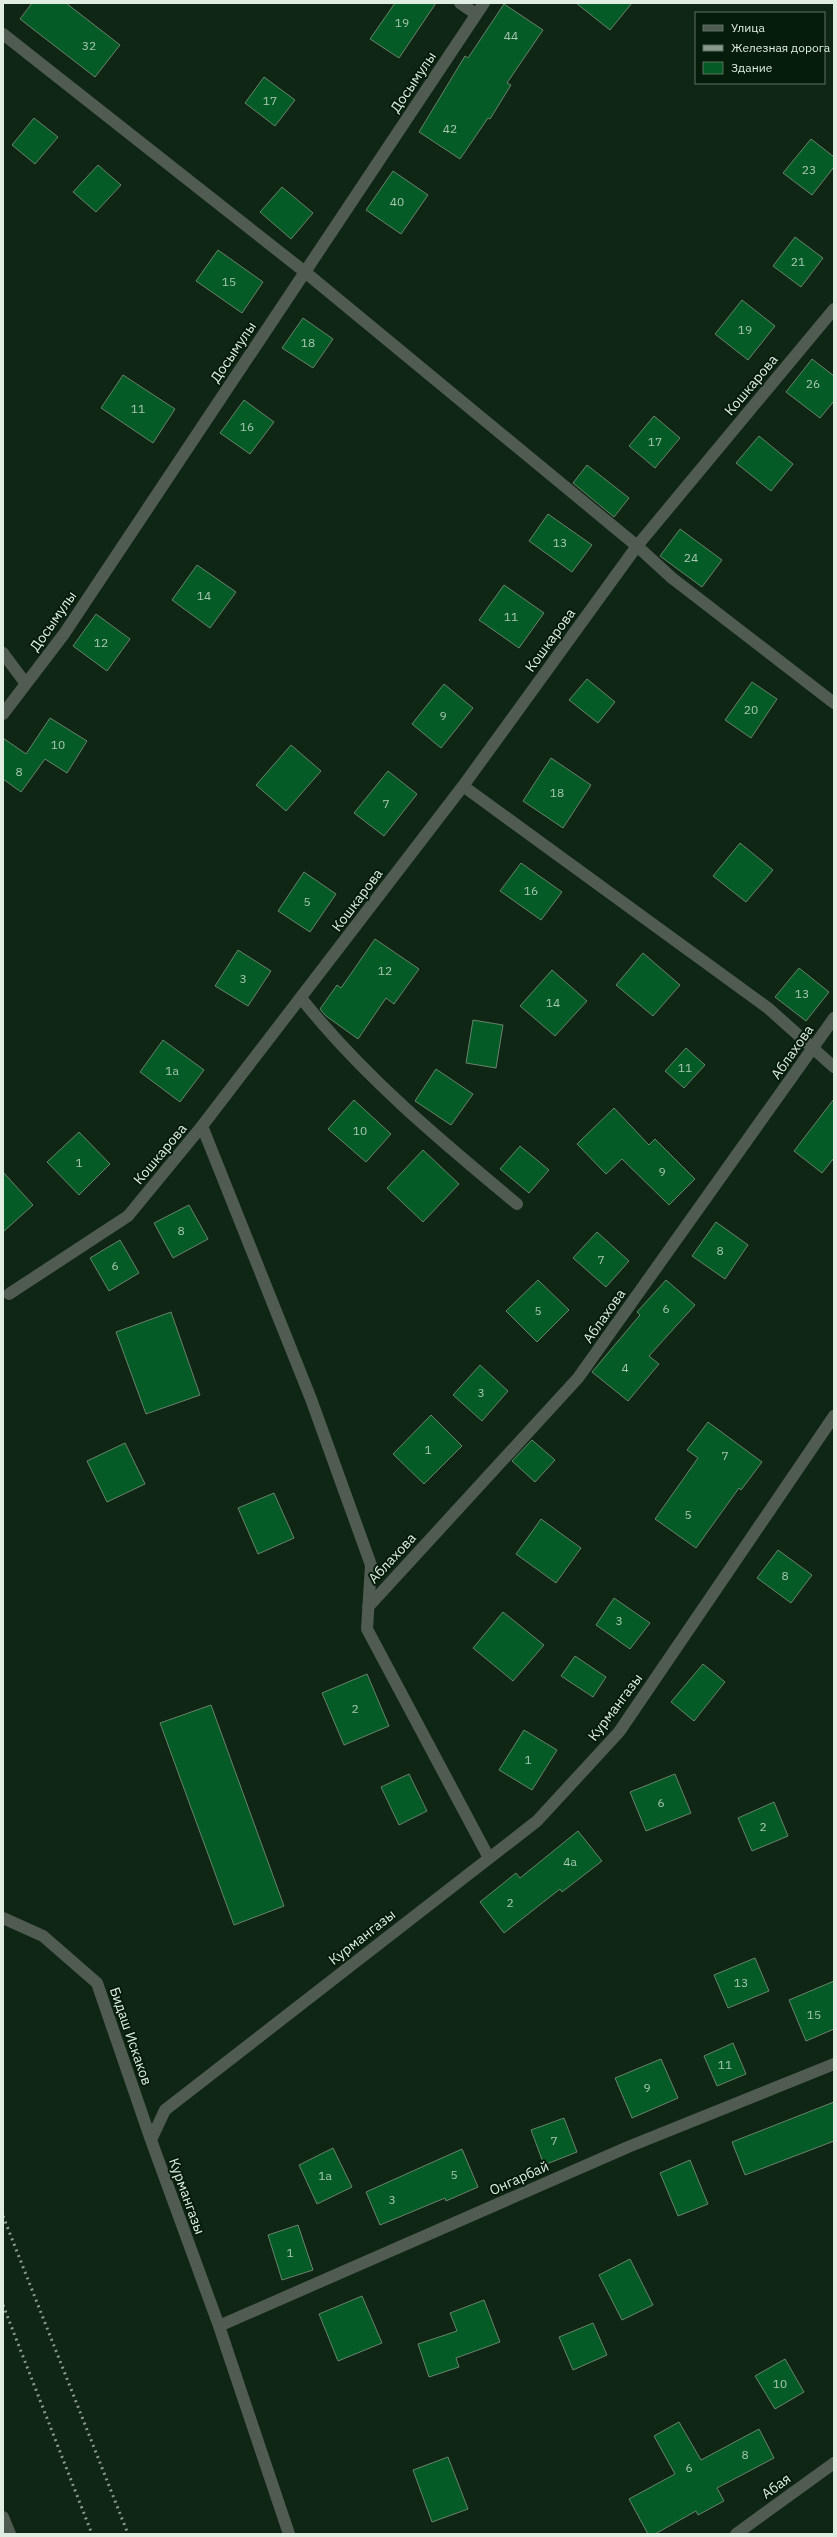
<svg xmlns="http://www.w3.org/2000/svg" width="837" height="2537" font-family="'IBM Plex Sans',sans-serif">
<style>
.building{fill:#055b25;stroke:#69826d}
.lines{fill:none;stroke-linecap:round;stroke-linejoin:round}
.minor{stroke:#505b52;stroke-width:12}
.rail{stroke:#899a8c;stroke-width:3;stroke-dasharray:2 4;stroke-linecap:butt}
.labels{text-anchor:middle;stroke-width:4;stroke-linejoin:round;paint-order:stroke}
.number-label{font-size:12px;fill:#a9c8b2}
.street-label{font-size:14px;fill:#e0ede1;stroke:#061c0b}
</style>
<rect width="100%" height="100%" fill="#102614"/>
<path class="building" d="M 32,3 L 66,3 L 120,45 L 95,77 L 20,19 Z
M 395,3 L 436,3 L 399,58 L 370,39 Z
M 576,3 L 632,3 L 610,30 Z
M 504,4 L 543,30 L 507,83 L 511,85 L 490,119 L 488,118 L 460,159 L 419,132 L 465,56 L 468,58 Z
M 264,77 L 295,100 L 275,126 L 245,103 Z
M 34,118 L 58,137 L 35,164 L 12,145 Z
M 811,139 L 834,157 L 834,167 L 812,195 L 783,173 Z
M 98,165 L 121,185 L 96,212 L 73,192 Z
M 393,171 L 428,195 L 401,234 L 366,210 Z
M 282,187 L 313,213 L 291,239 L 260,212 Z
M 795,237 L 823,258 L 801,287 L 773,266 Z
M 218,250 L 263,282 L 242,313 L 196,281 Z
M 742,300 L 775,326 L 748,360 L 715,334 Z
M 303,318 L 333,339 L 313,368 L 282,348 Z
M 812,359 L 834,376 L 834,401 L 820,418 L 786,392 Z
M 123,375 L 175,409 L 153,443 L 101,408 Z
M 244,400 L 274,422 L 250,454 L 220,433 Z
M 654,416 L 680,438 L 655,468 L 629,446 Z
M 759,436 L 793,464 L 771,491 L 736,463 Z
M 587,465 L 629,498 L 614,517 L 573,483 Z
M 548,514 L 592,545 L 572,572 L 529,541 Z
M 680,529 L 722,560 L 702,587 L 660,556 Z
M 197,565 L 236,592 L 210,628 L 172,600 Z
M 504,585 L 544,613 L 519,648 L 479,620 Z
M 96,614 L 130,639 L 107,671 L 73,646 Z
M 587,679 L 615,702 L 598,723 L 569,700 Z
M 752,682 L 777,699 L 751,738 L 725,720 Z
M 444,684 L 473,708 L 441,748 L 412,724 Z
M 50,718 L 87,741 L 67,773 L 45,759 L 21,792 L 3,779 L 3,738 L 26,754 Z
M 291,745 L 321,771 L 286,811 L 256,785 Z
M 551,758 L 591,785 L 563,828 L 523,801 Z
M 388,771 L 417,794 L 384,836 L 354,813 Z
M 740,843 L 773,870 L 746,902 L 713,876 Z
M 521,863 L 562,892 L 541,920 L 500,891 Z
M 304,872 L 336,894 L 310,932 L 278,911 Z
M 375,939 L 419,969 L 394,1004 L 386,998 L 358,1039 L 326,1016 L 320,1009 L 337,985 L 341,988 Z
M 238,950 L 271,971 L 248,1006 L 215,986 Z
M 643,953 L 680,985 L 653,1016 L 616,985 Z
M 799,968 L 829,992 L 806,1021 L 775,997 Z
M 552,970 L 587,1001 L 555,1036 L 520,1006 Z
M 473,1020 L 503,1025 L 496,1068 L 466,1063 Z
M 163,1040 L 204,1070 L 180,1102 L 140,1072 Z
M 686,1048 L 705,1065 L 684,1088 L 665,1071 Z
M 436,1069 L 473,1094 L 451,1125 L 415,1101 Z
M 834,1099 L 834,1158 L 822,1173 L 794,1151 Z
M 354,1100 L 391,1134 L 366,1162 L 328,1129 Z
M 614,1108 L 649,1145 L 655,1139 L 695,1179 L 669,1205 L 622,1159 L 606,1174 L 577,1144 Z
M 79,1132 L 110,1164 L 79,1195 L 47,1162 Z
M 520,1146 L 549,1170 L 529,1193 L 500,1169 Z
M 423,1150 L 459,1184 L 423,1222 L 387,1188 Z
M 3,1172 L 33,1205 L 3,1232 Z
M 189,1205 L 208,1239 L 173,1258 L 154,1223 Z
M 716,1222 L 748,1245 L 725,1279 L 692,1256 Z
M 597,1232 L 629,1261 L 606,1287 L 573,1258 Z
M 120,1240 L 139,1273 L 109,1291 L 90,1258 Z
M 538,1280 L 569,1310 L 537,1342 L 506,1311 Z
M 666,1280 L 695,1305 L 649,1356 L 659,1364 L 628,1401 L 592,1372 L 640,1315 L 637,1312 Z
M 171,1312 L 200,1395 L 146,1414 L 116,1332 Z
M 480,1365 L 508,1391 L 482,1421 L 453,1395 Z
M 431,1415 L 462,1446 L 424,1484 L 393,1454 Z
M 708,1422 L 762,1462 L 741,1490 L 739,1488 L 696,1548 L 655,1519 L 698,1458 L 687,1450 Z
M 532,1440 L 555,1460 L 535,1482 L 512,1461 Z
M 125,1443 L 145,1484 L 107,1502 L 87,1461 Z
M 274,1493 L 294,1538 L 258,1554 L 238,1508 Z
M 541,1519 L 581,1548 L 556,1583 L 516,1554 Z
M 778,1550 L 812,1575 L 791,1603 L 757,1578 Z
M 614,1598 L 650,1623 L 630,1649 L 596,1625 Z
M 503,1612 L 544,1645 L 513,1681 L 473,1648 Z
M 575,1656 L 606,1677 L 593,1697 L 561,1676 Z
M 703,1664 L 725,1682 L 694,1721 L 671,1702 Z
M 367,1674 L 389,1726 L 344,1745 L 322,1693 Z
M 211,1705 L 284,1906 L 234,1925 L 160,1723 Z
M 524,1730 L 557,1750 L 532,1790 L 499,1770 Z
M 409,1774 L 427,1811 L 399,1825 L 381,1787 Z
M 675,1774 L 691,1813 L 646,1831 L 630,1792 Z
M 774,1802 L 788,1836 L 752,1851 L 738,1818 Z
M 578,1831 L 602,1861 L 562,1892 L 560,1889 L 504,1933 L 480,1902 L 516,1873 L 520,1878 Z
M 755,1958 L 769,1991 L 728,2008 L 714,1975 Z
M 834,1981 L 834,2029 L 806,2041 L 789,2000 Z
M 733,2043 L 746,2074 L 717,2086 L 704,2056 Z
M 661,2059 L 678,2098 L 632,2118 L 615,2078 Z
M 834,2102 L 834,2141 L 745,2175 L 732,2142 Z
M 564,2118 L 577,2152 L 544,2165 L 531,2130 Z
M 333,2148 L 352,2187 L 317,2204 L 299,2165 Z
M 462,2149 L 478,2187 L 446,2201 L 445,2198 L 380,2225 L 366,2192 Z
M 690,2160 L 708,2204 L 678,2216 L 660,2173 Z
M 298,2225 L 313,2270 L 282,2280 L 268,2235 Z
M 630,2259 L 653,2305 L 622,2320 L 599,2275 Z
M 362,2296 L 382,2343 L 338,2361 L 319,2314 Z
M 484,2300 L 500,2342 L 456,2358 L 459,2367 L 429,2377 L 418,2344 L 457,2331 L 450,2313 Z
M 593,2323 L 607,2355 L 573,2370 L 559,2337 Z
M 785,2359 L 804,2392 L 775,2409 L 755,2376 Z
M 679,2422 L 701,2460 L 759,2429 L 774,2458 L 717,2488 L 724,2501 L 698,2515 L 696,2511 L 655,2534 L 648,2534 L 629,2499 L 675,2474 L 654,2436 Z
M 448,2457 L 468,2509 L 432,2522 L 413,2470 Z"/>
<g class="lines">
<path class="minor" d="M 460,3 L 476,14
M 3,34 L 305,272 L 637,546 L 672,578 L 834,703
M 3,653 L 26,684
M 3,714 L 64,634 L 484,3
M 463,786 L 768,1008 L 834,1067
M 301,998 C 363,1076 440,1140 517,1204
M 202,1126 L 311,1399 L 371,1565 L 367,1629 L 489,1858
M 9,1294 L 128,1216 L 202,1126 L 463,786 L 637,546 L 834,309
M 368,1607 L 578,1378 L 834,1018
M 3,1918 L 43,1936 L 97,1983 L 151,2140
M 219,2326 L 628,2147 L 834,2064
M 3,2517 L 10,2534
M 289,2534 L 219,2326 L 151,2140 L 165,2110 L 537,1821 L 619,1732 L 834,1416
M 736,2534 L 834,2463"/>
<path class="rail" d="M 3,2216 L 128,2534
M 3,2305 L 92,2534"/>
</g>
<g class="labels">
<g class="number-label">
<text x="402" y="27">19</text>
<text x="511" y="40">44</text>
<text x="89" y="50">32</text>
<text x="270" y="105">17</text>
<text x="450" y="133">42</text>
<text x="809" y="174">23</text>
<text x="397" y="206">40</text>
<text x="798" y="266">21</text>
<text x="229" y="286">15</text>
<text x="745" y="334">19</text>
<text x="308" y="347">18</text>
<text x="813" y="388">26</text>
<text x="138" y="413">11</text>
<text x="247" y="431">16</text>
<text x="655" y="446">17</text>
<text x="560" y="547">13</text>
<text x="691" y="562">24</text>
<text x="204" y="600">14</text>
<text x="511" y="621">11</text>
<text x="101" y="647">12</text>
<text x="751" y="714">20</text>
<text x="443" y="720">9</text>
<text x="58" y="749">10</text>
<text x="19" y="776">8</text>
<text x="557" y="797">18</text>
<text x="386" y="808">7</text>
<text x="531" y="895">16</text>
<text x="307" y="906">5</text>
<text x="385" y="975">12</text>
<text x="243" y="983">3</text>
<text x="802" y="998">13</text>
<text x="553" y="1007">14</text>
<text x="685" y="1072">11</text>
<text x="172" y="1075">1а</text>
<text x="360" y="1135">10</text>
<text x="79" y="1167">1</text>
<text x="662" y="1176">9</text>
<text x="181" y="1235">8</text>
<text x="720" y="1255">8</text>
<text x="601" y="1264">7</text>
<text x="115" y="1270">6</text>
<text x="666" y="1313">6</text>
<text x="538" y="1315">5</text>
<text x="625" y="1372">4</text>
<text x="481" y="1397">3</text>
<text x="428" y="1454">1</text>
<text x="725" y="1460">7</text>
<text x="688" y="1519">5</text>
<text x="785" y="1580">8</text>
<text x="619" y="1625">3</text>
<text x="355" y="1713">2</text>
<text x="528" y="1764">1</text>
<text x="661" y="1807">6</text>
<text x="763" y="1831">2</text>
<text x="570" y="1866">4а</text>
<text x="510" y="1907">2</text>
<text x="741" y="1987">13</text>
<text x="814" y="2019">15</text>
<text x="725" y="2069">11</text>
<text x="647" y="2092">9</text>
<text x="554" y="2145">7</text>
<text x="454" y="2179">5</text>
<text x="325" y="2180">1а</text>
<text x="392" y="2204">3</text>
<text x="290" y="2257">1</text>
<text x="780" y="2388">10</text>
<text x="745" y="2459">8</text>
<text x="689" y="2472">6</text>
</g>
<g class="street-label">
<text transform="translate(413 82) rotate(-56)" y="5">Досымулы</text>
<text transform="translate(233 352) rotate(-56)" y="5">Досымулы</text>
<text transform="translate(751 385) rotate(-50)" y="5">Кошкарова</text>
<text transform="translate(53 621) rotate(-55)" y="5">Досымулы</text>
<text transform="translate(550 640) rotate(-54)" y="5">Кошкарова</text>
<text transform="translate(357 900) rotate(-53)" y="5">Кошкарова</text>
<text transform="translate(792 1052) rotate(-55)" y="5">Аблахова</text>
<text transform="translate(160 1154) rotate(-50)" y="5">Кошкарова</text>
<text transform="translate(604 1316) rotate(-55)" y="5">Аблахова</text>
<text transform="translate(392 1558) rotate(-47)" y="5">Аблахова</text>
<text transform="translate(615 1707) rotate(-53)" y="5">Курмангазы</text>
<text transform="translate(362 1937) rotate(-38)" y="5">Курмангазы</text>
<text transform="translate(131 2036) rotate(71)" y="5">Бидаш Искаков</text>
<text transform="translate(519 2178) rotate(-24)" y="5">Онгарбай</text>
<text transform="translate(187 2196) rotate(70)" y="5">Курмангазы</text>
<text transform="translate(776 2486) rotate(-36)" y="5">Абая</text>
</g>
</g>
<rect width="837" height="2537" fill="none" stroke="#e0ede1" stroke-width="8"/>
<rect x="695" y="12" width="130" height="72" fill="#061c0b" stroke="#5d7061"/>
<rect x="703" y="25" width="20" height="6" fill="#505b52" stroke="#5d7061"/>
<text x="731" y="32" font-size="12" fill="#e0ede1">Улица</text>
<rect x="703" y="45" width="20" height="6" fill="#899a8c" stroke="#5d7061"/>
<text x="731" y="52" font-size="12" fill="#e0ede1">Железная дорога</text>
<rect x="703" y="62" width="20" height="12" fill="#055b25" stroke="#5d7061"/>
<text x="731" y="72" font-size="12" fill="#e0ede1">Здание</text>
</svg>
